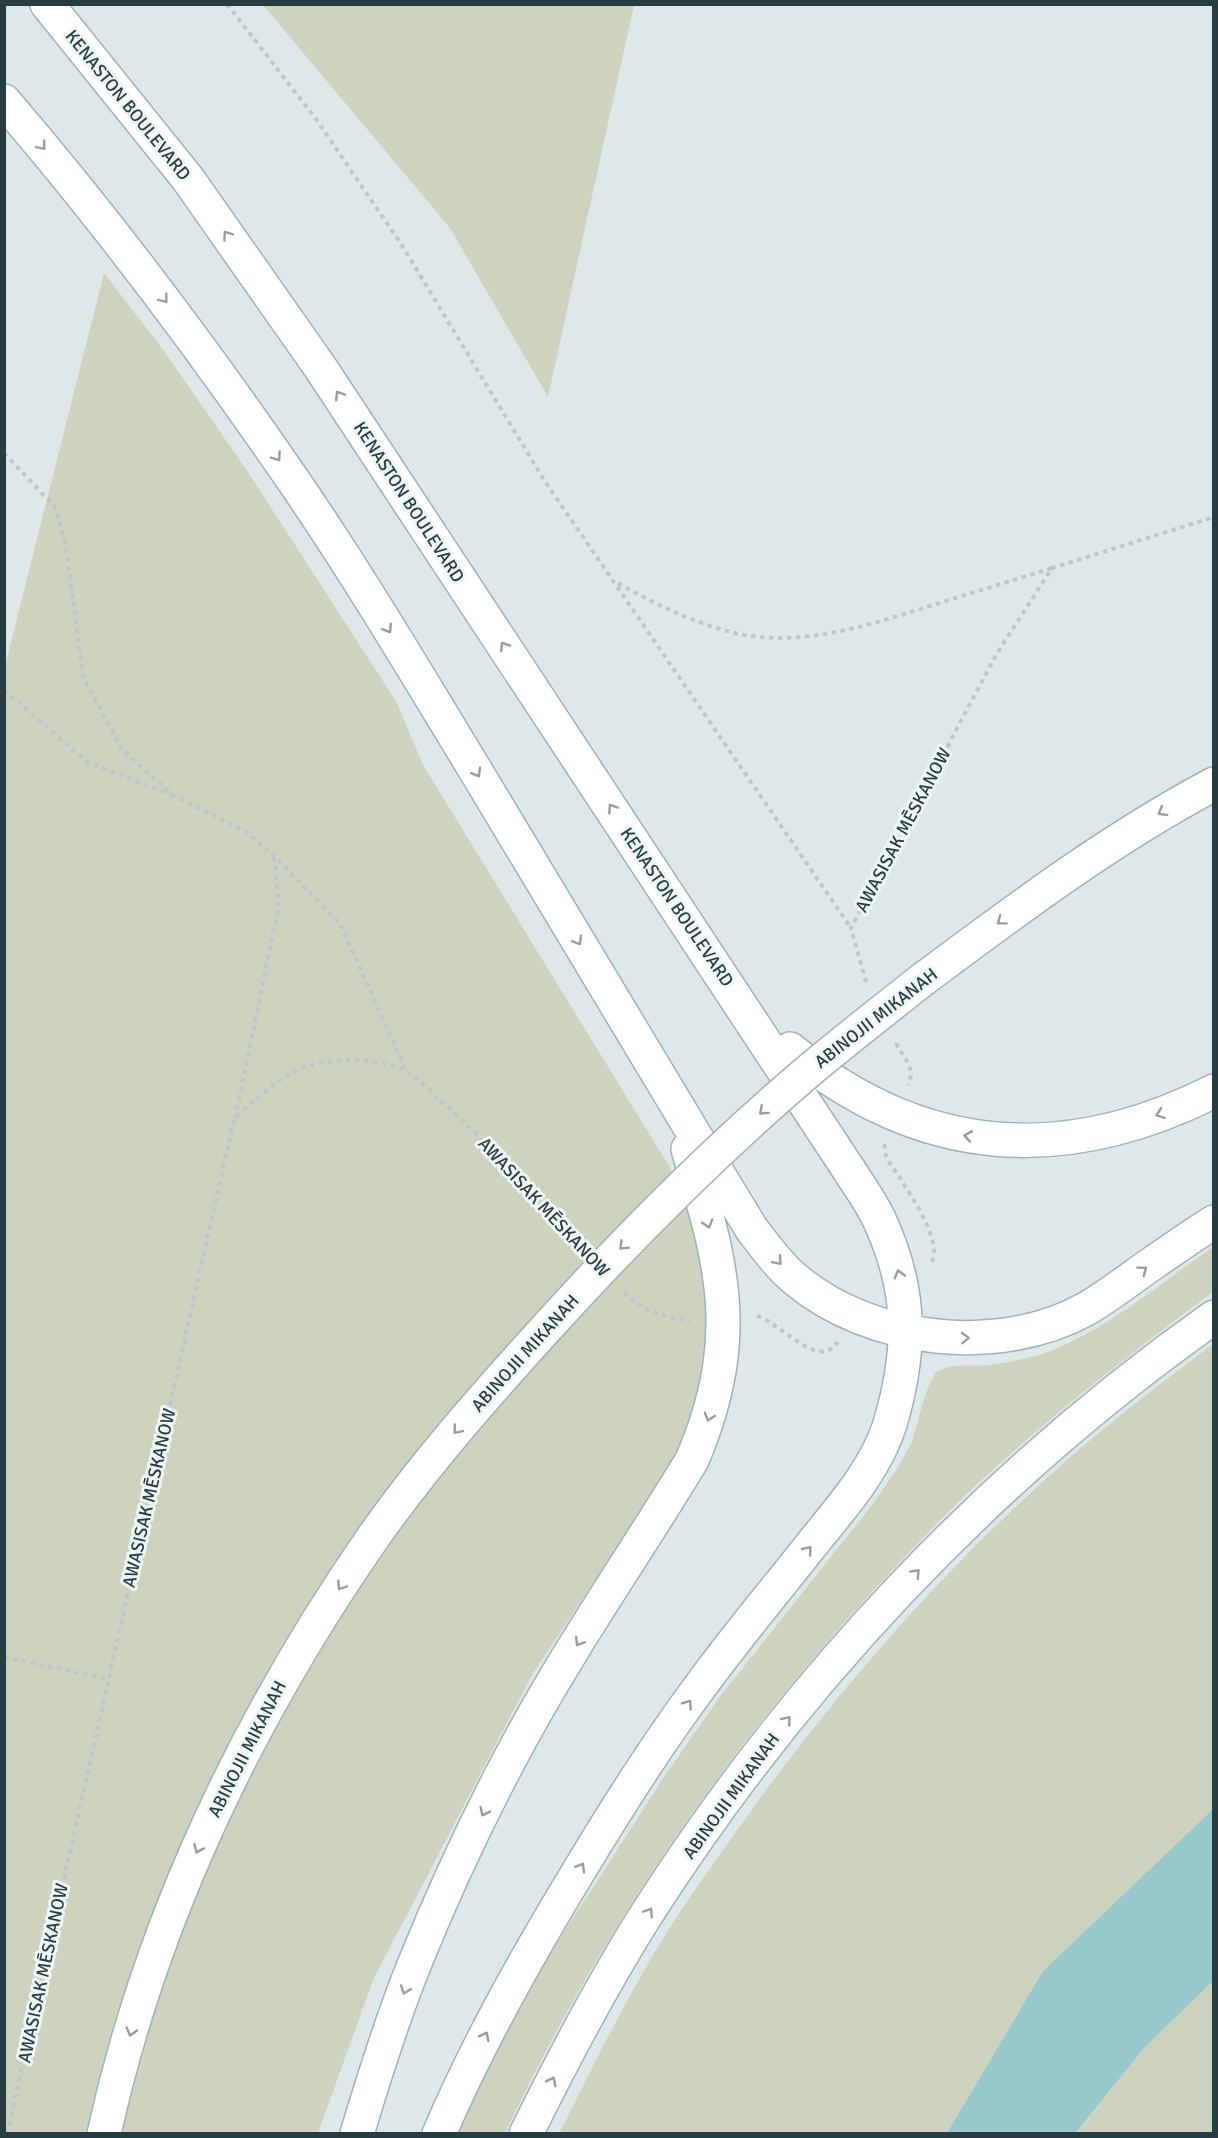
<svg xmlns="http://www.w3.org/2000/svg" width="1218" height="2138" font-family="Signika,sans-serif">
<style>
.green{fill:#ced3c0}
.water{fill:#99c8ca}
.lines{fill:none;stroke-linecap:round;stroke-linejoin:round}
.major-casing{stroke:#9eb2b5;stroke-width:36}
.path{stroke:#bdc6c8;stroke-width:4;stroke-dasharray:4.5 4.5;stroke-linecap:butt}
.major{stroke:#fff;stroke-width:33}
.major-bridge-casing{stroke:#9eb2b5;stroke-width:36;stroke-linecap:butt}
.major-bridge{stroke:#fff;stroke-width:33}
.oneway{stroke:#949ea0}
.labels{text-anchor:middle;stroke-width:6;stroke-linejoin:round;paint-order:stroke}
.street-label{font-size:18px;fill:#283d41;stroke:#eff6f6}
</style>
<rect width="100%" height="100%" fill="#dfe8e9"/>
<path class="green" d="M 263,5 L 634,5 L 548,397 L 450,228 Z
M 104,273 L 164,351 L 248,472 L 397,703 L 423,765 L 669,1166 L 689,1208 L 704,1251 L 711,1370 L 687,1443 L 533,1673 L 374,1978 L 318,2133 L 5,2134 L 4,670 Z
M 1213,1247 L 1213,1292 C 1131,1353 1050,1416 975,1486 C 932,1527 891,1571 851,1615 C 709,1774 596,1941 505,2133 L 457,2134 L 501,2033 L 545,1960 L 598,1880 L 664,1777 L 719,1698 L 872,1505 L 897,1469 L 912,1442 L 926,1392 L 935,1373 C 950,1362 971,1367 989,1365 C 1007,1363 1025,1359 1042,1354 C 1103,1333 1161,1283 1213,1247 Z
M 1213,1344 L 1213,1809 L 1043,1971 L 947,2133 L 559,2134 C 593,2065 627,1997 667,1932 C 689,1897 714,1863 738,1829 C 833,1695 943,1569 1067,1460 C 1114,1419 1164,1381 1213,1344 Z
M 1213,1981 L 1213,2133 L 1076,2134 L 1144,2048 Z"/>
<path class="water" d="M 1213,1809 L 1213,1981 L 1144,2048 L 1076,2133 L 947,2133 L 1043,1971 Z"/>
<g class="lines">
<defs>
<path id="major" d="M 47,4 L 188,179 L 320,367 L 853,1176 C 862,1190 872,1204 879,1219 C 912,1290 912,1349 890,1424 C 876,1469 841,1508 812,1544 C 775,1591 737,1636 702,1684 C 657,1744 616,1809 577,1874 C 526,1958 478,2043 439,2134
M 4,101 C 108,222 203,349 293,480 C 358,575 417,674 477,773 C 569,925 659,1077 751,1228 C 764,1245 778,1265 795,1279 C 871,1343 999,1357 1086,1309 C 1110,1295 1131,1278 1153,1263 C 1173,1249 1193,1235 1214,1222
M 922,980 C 1016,910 1109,840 1214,784
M 790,1049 C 921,1157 1063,1167 1214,1091
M 104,2134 C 151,1919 249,1716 374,1536 C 427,1461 489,1391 551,1323
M 357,2134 C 374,2077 392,2020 414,1965 C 446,1886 483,1807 525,1731 C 576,1638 637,1551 692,1460 C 718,1399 730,1340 719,1273 C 713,1231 699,1190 688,1149
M 526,2134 C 563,2059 602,1985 646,1915 C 794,1683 989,1476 1214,1317"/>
</defs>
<use href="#major" class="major-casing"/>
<path class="path" d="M 227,4 L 316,119 L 403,247 L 544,480 L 851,928
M 4,453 L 55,507 L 66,547 L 83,676 L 122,749 L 174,796 L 247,832 L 274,856 L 340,924 L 406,1070
M 618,583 C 656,605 696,624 739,634 C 804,647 869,625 930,606 C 971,593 1011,581 1052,568
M 4,690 L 87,762 L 172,795
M 866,982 L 851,928 L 996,655 L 1052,568 L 1214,517
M 896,1043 C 904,1059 915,1066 909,1085
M 235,1118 L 279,905 L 274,857
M 885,1144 C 882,1157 894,1168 900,1178 C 911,1196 944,1244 931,1263
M 624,1292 C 644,1313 663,1316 690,1321
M 757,1316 C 777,1322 807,1356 826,1351 C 831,1350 835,1346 838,1342
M 4,1657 L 108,1679
M 7,2134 L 234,1119 C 252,1103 270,1085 291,1073 C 320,1057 377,1056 406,1071 C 417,1077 428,1089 437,1098 C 489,1142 533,1196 580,1245"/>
<use href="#major" class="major"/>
<defs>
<path id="major-bridge" d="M 551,1323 C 631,1235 715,1151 805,1074 C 843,1042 883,1011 922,980"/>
</defs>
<use href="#major-bridge" class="major-bridge-casing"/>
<use href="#major-bridge" class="major-bridge"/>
</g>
<defs><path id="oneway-chevron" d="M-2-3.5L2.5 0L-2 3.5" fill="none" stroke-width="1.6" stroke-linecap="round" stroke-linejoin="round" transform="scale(1.5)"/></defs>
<g class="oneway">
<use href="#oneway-chevron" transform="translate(42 146) rotate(50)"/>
<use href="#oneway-chevron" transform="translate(227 235) rotate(-125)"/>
<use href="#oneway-chevron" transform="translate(164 299) rotate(52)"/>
<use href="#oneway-chevron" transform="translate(339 395) rotate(-123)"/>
<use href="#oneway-chevron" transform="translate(277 457) rotate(55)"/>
<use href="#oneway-chevron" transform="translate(388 629) rotate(58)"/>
<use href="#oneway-chevron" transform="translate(504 646) rotate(-123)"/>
<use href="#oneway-chevron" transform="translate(477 773) rotate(59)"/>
<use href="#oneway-chevron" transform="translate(612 808) rotate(-124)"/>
<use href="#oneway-chevron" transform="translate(1162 812) rotate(149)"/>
<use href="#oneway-chevron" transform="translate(1001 921) rotate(143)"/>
<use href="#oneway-chevron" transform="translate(578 941) rotate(59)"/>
<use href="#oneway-chevron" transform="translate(763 1111) rotate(138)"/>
<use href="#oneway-chevron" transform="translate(1160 1114) rotate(160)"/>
<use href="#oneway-chevron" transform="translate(968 1136) rotate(-170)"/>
<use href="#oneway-chevron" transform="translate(708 1224) rotate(73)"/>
<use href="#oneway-chevron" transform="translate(623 1246) rotate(135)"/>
<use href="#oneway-chevron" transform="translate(778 1261) rotate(49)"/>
<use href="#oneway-chevron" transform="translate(1143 1270) rotate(-37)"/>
<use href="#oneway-chevron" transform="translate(899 1274) rotate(-106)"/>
<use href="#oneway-chevron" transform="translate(965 1338) rotate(-2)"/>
<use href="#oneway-chevron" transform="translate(709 1417) rotate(107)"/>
<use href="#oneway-chevron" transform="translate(457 1430) rotate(130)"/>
<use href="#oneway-chevron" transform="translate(808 1550) rotate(-51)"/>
<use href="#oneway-chevron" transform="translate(916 1573) rotate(-47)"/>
<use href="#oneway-chevron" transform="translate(341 1586) rotate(124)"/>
<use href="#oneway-chevron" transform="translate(579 1642) rotate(122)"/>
<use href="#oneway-chevron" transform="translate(688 1704) rotate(-55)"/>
<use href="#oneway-chevron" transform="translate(787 1720) rotate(-52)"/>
<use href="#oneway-chevron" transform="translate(484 1812) rotate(116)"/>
<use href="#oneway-chevron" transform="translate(198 1849) rotate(114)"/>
<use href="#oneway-chevron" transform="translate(581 1867) rotate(-59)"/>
<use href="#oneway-chevron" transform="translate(649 1912) rotate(-57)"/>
<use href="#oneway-chevron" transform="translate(405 1990) rotate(110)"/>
<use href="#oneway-chevron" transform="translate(131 2032) rotate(106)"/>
<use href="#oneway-chevron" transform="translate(485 2036) rotate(-63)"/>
<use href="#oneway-chevron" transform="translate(552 2081) rotate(-63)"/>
</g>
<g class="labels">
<g class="street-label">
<text transform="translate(128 105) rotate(51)" y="6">KENASTON BOULEVARD</text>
<text transform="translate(409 502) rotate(57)" y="6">KENASTON BOULEVARD</text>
<text transform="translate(903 830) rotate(-62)" y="6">AWASISAK MĒSKANOW</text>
<text transform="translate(677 907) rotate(56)" y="6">KENASTON BOULEVARD</text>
<text transform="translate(876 1018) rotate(-38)" y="6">ABINOJII MIKANAH</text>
<text transform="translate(544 1207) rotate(47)" y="6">AWASISAK MĒSKANOW</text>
<text transform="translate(525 1353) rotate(-48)" y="6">ABINOJII MIKANAH</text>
<text transform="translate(149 1498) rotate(-77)" y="6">AWASISAK MĒSKANOW</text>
<text transform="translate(247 1749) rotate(-63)" y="6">ABINOJII MIKANAH</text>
<text transform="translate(731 1796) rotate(-54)" y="6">ABINOJII MIKANAH</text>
<text transform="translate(43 1973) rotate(-78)" y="6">AWASISAK MĒSKANOW</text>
</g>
</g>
<rect width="1218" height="2138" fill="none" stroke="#283d41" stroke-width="12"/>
</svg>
